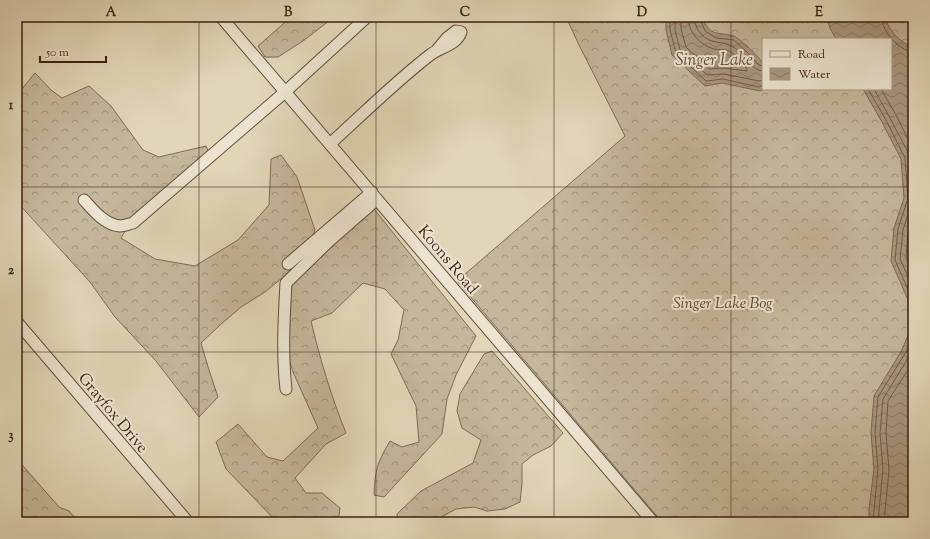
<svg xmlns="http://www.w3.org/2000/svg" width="930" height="539" font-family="'Sorts Mill Goudy',serif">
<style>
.forest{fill:url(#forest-crowns);stroke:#806a57;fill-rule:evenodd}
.water{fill:url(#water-waves);stroke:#7d6754}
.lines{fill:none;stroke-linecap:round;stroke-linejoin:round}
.shore{stroke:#725a49;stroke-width:1}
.minor-casing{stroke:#654c3c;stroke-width:13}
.minor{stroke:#ece4d0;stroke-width:11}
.grid{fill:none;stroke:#3c1e13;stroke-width:1;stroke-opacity:0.55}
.labels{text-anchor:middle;stroke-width:4;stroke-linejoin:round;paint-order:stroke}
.street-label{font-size:16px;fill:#3c1e13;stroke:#ece4d0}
.park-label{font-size:16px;font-style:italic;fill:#5e4435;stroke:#ece4d0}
.water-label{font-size:17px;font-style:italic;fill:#624839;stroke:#ece4d0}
.neatline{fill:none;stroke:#3c1e13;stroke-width:1.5}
.grid-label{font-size:13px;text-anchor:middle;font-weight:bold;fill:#3c1e13}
</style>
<defs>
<pattern id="forest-crowns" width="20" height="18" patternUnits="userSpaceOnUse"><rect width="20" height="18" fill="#c5b79b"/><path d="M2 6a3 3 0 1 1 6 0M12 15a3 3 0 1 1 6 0" fill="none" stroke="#a1947d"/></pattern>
<pattern id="water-waves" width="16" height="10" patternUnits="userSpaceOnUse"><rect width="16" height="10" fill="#a9977f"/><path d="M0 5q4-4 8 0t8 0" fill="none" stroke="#8b7b67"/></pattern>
</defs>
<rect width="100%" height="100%" fill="#e1d6b7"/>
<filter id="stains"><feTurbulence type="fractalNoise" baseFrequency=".005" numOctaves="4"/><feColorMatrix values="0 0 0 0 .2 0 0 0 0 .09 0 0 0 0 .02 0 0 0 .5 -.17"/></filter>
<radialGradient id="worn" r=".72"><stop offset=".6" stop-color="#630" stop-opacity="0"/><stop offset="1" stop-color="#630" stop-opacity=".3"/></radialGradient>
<path class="forest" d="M 291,17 L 334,17 L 303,41 L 278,57 L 265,57 L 258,46 Z
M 566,17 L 913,17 L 913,522 L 662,522 L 457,281 L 625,136 L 579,45 ZM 763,39 L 891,39 L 891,89 L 763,89 Z
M 35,73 L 51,90 L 62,98 L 89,86 L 111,106 L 143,150 L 159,157 L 206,146 L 209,153 L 133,218 L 121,238 L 155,259 L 195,266 L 238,240 L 269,205 L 271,159 L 281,155 L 297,177 L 315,230 L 306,258 L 265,292 L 241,307 L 219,326 L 201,343 L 209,370 L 218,397 L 199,417 L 156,361 L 115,317 L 90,282 L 17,202 L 17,95 Z
M 374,209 L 476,336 L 456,375 L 447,399 L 442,434 L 384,497 L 374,495 C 375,470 377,463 390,441 L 402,447 L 419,442 L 416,406 L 391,354 L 398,340 L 404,310 L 385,289 L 363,283 L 332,313 L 311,321 C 320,359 331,396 346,433 L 326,444 L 295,478 L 306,493 L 322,493 L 340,508 L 338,522 L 277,522 L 226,469 L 216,442 L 238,424 L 267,457 L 283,461 L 318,428 L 293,372 L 286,349 L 291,284 L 309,264 Z
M 492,351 L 563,433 L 551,446 L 533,455 L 522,464 L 522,483 L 520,502 L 505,509 L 487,511 L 474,507 L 456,509 L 432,522 L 398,522 L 397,514 L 421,491 L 473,463 L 481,440 L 462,428 L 457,411 L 460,394 L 484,354 Z
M 17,459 L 59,507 L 69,511 L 79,522 L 17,522 Z"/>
<path class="water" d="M 666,17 L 702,17 C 711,38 716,31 734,36 C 739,38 761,58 763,64 C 765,69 763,83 763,89 L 765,89 L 760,91 L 722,83 L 705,86 L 672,55 L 666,30 Z
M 827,17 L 884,17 C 892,34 897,39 913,48 L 913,311 L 891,261 L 894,228 L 904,198 L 901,159 L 882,122 L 863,89 L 891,89 L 891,39 L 836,39 L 830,28 Z
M 913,323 L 913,522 L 869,522 L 869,509 L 874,469 L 871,433 L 874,396 L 902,350 Z"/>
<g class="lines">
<path class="shore" d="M 670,17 L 670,30 L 676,53 L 706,81 L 723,79 L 759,87 L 763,85
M 675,17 L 675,30 L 680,50 L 707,75 L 724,74 L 759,81 L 763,80
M 681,17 L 681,29 L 686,47 L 709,69 L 723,68 L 747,71 L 747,69 C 742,63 736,55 729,51 C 725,49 719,50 714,49 C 700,45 688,32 688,17
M 694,17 C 694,22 697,30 701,34 C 711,45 724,41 732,46 C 742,52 752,71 763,71
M 699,17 L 705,31 L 716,38 L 734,40 L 750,55 L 759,65 L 763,66
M 881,17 C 883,32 898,50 913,52
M 868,89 L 886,120 L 905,158 L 908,198 L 898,229 L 895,260 L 913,301
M 874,89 L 890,118 L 910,156 L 913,196
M 881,89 L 896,115 L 913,149
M 913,199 L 903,230 L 900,259 L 913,288
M 913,218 L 908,231 L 906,258 L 913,274
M 873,522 L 878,469 L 875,433 L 878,397 L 906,352 L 913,334
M 878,522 L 883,469 L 880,433 L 883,399 L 910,355 L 913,348
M 884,522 L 889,470 L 886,433 L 888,401 L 913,362"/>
<defs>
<path id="minor" d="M 221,17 L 653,522
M 330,144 C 363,114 395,82 430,55 C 440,47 457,45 461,32 L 456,31 L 447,38 L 437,50
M 84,200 C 93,210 105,225 120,226 C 124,226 129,224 133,223 L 285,92 L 367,17
M 288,264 L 372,192
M 17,322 L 188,522
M 286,389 C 282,354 284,318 286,283 L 329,241 L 377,199"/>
</defs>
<use href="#minor" class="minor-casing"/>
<use href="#minor" class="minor"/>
</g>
<path class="grid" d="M 199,17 L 199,522M 376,17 L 376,522M 554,17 L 554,522M 731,17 L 731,522M 17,187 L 913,187M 17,352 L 913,352"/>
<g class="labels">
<g class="street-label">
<text transform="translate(449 259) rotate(50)" y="6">Koons Road</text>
<text transform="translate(114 412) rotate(50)" y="6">Grayfox Drive</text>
</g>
<g class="park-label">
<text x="723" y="308">Singer Lake Bog</text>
</g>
<g class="water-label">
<text x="714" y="65">Singer Lake</text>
</g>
</g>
<rect width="930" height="539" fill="none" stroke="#e1d6b7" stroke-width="44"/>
<rect x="762" y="38" width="130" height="52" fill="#ece4d0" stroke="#a69584"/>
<rect x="770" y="51" width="20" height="6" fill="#ece4d0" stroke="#a69584"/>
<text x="798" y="58" font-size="12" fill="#3c1e13">Road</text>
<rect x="770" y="68" width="20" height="12" fill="url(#water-waves)" stroke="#a69584"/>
<text x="798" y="78" font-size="12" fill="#3c1e13">Water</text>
<path d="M40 56v6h66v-6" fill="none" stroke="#3c1e13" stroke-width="2"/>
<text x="46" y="56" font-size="12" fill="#3c1e13" stroke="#ece4d0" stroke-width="3" paint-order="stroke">50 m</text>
<rect x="22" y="22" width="886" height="495" class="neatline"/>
<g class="grid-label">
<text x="111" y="16">A</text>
<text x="288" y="16">B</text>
<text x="465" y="16">C</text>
<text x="642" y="16">D</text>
<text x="819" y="16">E</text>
<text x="11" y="109">1</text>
<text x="11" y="274">2</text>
<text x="11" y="439">3</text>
</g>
<rect width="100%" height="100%" filter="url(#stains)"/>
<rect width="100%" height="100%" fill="url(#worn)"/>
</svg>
